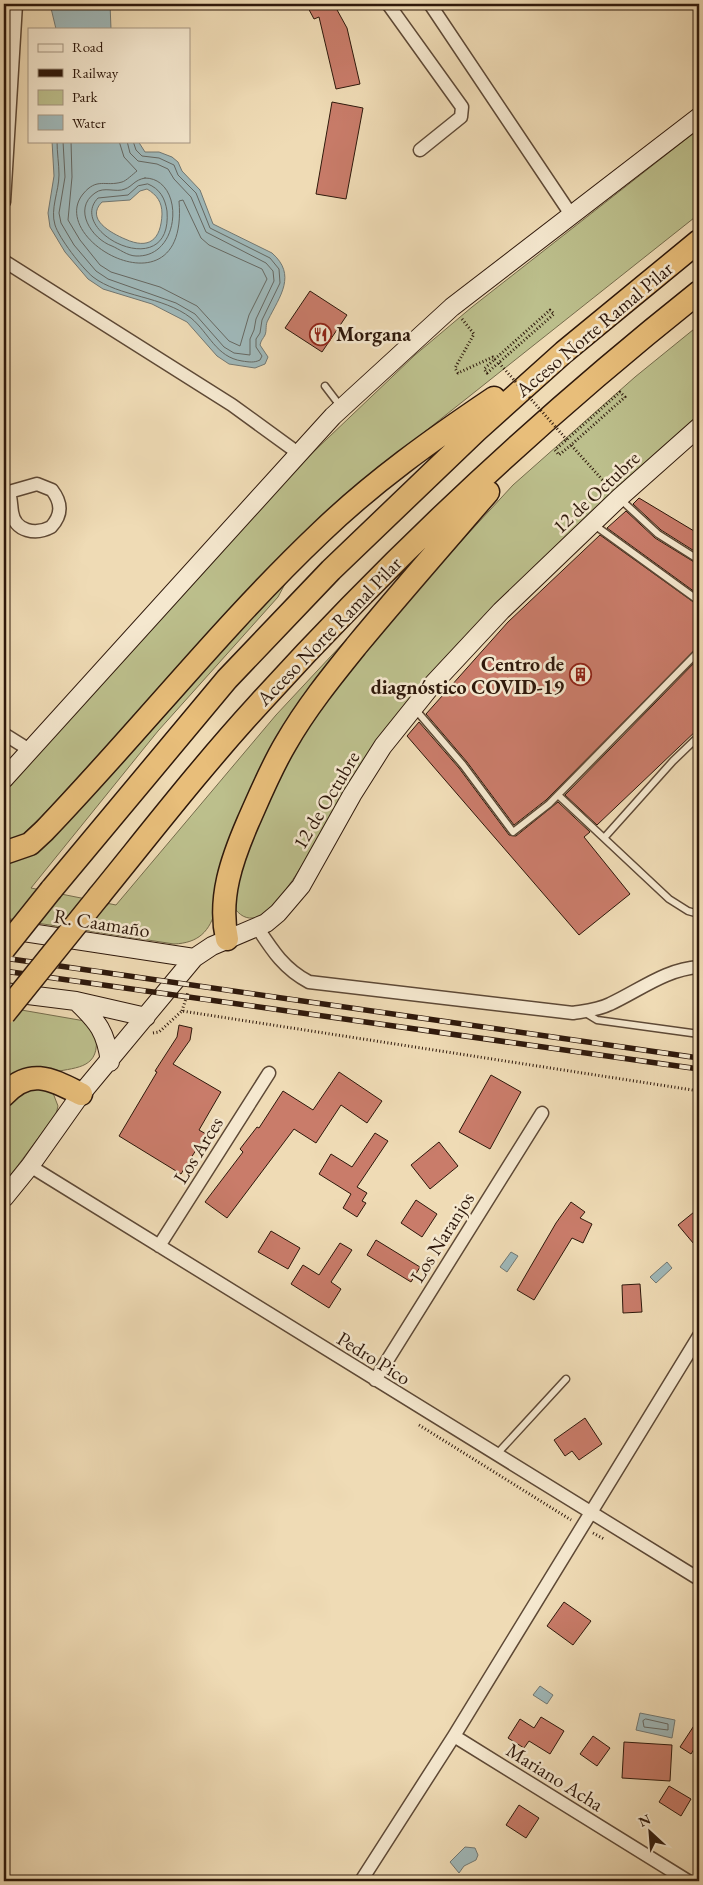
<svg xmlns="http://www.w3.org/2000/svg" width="703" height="1885" font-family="'EB Garamond',serif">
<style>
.green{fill:#bcbf8c;stroke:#756c4c}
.water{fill:#9fb8b9;stroke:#727873;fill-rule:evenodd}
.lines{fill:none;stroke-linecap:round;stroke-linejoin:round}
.shore{stroke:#666862;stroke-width:1}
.building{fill:#c97c6a;stroke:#2e180b}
.lane-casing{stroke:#5e4936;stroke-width:9}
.street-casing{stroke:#5e4936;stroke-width:15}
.secondary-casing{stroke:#2e180b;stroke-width:20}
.highway-casing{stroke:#2e180b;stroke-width:25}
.path{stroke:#2e180b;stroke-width:3;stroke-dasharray:1 2.5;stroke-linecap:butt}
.lane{stroke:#f5e8cf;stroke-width:6}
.street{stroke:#f5e8cf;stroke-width:12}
.secondary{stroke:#f5e8cf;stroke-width:18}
.highway{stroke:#e8be7a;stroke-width:22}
.rail-casing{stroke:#2e180b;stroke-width:5.5}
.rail{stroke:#f5e8cf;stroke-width:4;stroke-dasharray:11;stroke-linecap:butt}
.highway-bridge-casing{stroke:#2e180b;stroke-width:25;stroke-linecap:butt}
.path-bridge{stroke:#2e180b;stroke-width:3;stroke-dasharray:1 2.5;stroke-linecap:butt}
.highway-bridge{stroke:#e8be7a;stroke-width:22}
.labels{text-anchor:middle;stroke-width:5;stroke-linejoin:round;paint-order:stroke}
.street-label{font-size:20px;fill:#2e180b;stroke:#f5e8cf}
.poi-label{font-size:20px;font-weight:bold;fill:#2e180b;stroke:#f5e8cf;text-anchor:start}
</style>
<rect width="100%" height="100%" fill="#efdbb5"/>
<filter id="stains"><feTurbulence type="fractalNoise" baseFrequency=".004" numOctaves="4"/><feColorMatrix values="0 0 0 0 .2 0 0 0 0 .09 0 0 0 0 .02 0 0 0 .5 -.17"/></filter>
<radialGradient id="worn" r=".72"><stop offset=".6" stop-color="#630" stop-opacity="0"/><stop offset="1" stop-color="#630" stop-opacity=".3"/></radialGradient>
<path class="green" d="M 699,129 L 699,214 L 379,468 L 167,680 L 40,818 L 19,838 L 4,846 L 4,794 L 68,716 L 307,458 L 415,355 L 472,307 Z
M 699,325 L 699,418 C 657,454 617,492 576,530 C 521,580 466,631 419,688 C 393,718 371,750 350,782 C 332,809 282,916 253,918 C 243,919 237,912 232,905 L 249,840 L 299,739 L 319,709 L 418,588 L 513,485 L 635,377 Z
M 285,584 L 278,597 L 158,731 L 31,888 L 116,905 L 276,715 L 387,596 L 303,701 L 216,908 C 210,932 198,943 174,944 L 4,918 L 4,861 L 254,613 Z
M 4,1007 L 85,1021 L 96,1035 C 100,1068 79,1067 54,1072 C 37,1076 20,1080 4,1084 L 4,1044 L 9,1037 L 4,1036 Z
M 30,1084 L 53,1093 L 58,1106 L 56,1114 L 4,1184 L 4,1106 Z"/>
<path class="water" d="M 50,4 L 110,4 L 111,29 L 56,29 Z
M 52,141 L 138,141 L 145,152 L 159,152 L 172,157 L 178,162 L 182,171 L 200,190 L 213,224 L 272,253 C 297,275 280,296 268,320 C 265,325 267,330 265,335 C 263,339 261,340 260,345 L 268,357 L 265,364 L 255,368 L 229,364 L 217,356 L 187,322 L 152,304 L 103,289 L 88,279 L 65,252 L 50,227 L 48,213 L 54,176 ZM 147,189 C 157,195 162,202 162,214 C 161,240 149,250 125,239 C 111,233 85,219 102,202 L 130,200 L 140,191 Z
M 511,1252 L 518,1256 L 507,1272 L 500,1267 Z
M 667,1262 L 672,1268 L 656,1283 L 650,1277 Z
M 540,1686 L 553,1695 L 547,1704 L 533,1695 Z
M 640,1713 L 675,1720 L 672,1738 L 636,1730 Z
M 465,1847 L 475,1848 L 478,1855 L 476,1860 L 464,1866 L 459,1873 L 450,1862 Z"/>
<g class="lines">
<path class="shore" d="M 57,141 C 57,153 59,164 59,175 C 59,191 50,209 55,225 C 59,238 82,268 93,277 C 119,297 163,296 191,318 C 209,333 216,357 242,361 C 249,362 254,363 260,360 L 262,356 L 256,347 L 256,339 L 260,333 L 262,320 L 280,283 L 279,269 L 270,258 L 210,228 L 196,193 L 178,175 L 174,165 L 159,158 L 142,156 L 136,150 L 133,141
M 63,141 L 65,177 L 59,213 L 61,223 L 74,245 L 96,271 L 108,279 L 176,303 L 195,314 L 224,347 L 234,353 L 250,355 L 250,339 L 254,330 L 256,319 L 274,281 L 273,271 L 266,263 L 206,232 L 191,197 L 174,179 L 168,169 L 157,164 L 138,161 L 130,153 L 127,141
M 71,141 L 72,177 L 68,220 L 80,240 L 100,265 L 111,272 L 160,287 L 197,306 L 229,341 L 240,346 L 249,315 L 267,279 L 262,269 L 209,245 L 201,238 L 183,200 L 179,201 C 189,319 45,241 83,194 C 97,177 105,187 122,182 C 126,181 133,174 137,171 L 124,157 L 119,141
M 145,178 C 185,178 182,258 136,256 C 128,256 119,249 112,246 C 92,239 72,209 95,193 C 104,186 116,193 125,189 C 133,186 134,180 145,178 Z
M 148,184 C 160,189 165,198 167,211 C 173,286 65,232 98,198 L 128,195 L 138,186 Z
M 646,1719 L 668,1724 L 668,1730 L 644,1727 L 643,1721 Z"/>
</g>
<path class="building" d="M 306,4 L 344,4 L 336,8 L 347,28 L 360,84 L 336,89 L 319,17 L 314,19 Z
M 332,102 L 363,108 L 346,199 L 316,194 Z
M 310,291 L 347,315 L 322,352 L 285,328 Z
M 639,498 L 699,534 L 699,554 L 661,530 L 633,504 Z
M 626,511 L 655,538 L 699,565 L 699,595 L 607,528 Z
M 600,535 L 699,606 L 699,646 L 546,800 L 514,825 L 467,762 L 426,714 L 508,622 Z
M 699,658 L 699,728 L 597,825 L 565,795 Z
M 419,722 L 459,768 L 509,835 L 516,836 L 558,802 L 590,832 L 584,837 L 630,894 L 579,935 L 407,736 Z
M 179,1025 L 192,1028 L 190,1040 L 173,1064 L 221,1092 L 199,1130 L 206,1134 L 181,1174 L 119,1136 L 157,1072 L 155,1071 L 177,1037 Z
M 339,1072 L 382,1101 L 367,1123 L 341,1105 L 316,1143 L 294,1129 L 227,1218 L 205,1202 L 243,1152 L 240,1149 L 257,1127 L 259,1128 L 283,1091 L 313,1110 Z
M 491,1075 L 521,1092 L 490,1149 L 459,1132 Z
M 375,1133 L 388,1141 L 357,1187 L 367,1193 L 362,1201 L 366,1203 L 357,1217 L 343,1208 L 351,1194 L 319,1174 L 331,1154 L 352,1167 Z
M 439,1142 L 458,1166 L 430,1189 L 411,1165 Z
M 416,1200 L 437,1214 L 422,1237 L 401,1223 Z
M 571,1202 L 585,1212 L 580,1218 L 592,1224 L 583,1243 L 572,1238 L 534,1300 L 517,1290 L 556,1223 Z
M 699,1208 L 699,1250 L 678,1225 Z
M 271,1231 L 300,1248 L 288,1269 L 258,1252 Z
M 376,1240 L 420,1267 L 411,1282 L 367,1255 Z
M 340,1243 L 352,1250 L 331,1282 L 341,1289 L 329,1308 L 291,1284 L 303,1265 L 319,1275 Z
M 640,1284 L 642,1312 L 623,1313 L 622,1285 Z
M 585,1418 L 602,1444 L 579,1460 L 572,1451 L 565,1456 L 554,1440 Z
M 564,1602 L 591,1621 L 573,1645 L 547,1626 Z
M 541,1717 L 564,1731 L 550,1754 L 529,1741 L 524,1748 L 508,1738 L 520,1719 L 534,1728 Z
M 699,1718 L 699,1741 L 691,1754 L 680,1747 Z
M 593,1736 L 610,1748 L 597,1766 L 580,1754 Z
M 624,1742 L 672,1745 L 670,1781 L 622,1778 Z
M 669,1786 L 691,1799 L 681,1816 L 659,1802 Z
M 519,1805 L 539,1818 L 526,1838 L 506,1825 Z"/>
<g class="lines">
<defs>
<path id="lane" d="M 325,386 L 341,407
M 619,498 L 658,534 L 699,560
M 593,524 L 699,601
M 415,709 L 463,765 L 513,832 L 549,804 L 699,651
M 558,795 L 669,899 L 688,911 L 699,914
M 604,838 L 673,761 L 699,736
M 584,1012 L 597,1020 L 699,1034
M 496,1455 L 566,1379"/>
<path id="street" d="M 388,4 L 462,107 L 461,117 L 420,150
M 430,4 L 572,216
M 4,202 L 16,4
M 4,261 L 232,405 L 298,453
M 37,484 L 52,490 C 62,503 62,515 51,527 C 36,535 15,532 12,512 C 11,505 11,499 9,492 Z
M 4,734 L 28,749
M 257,927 C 272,950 284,969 309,982 L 573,1013 C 585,1011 598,1010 610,1004 C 640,990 666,969 699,967
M 30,1166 L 699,1579
M 159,1246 L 269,1073
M 375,1380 L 542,1113
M 454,1736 L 688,1881
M 361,1881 L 454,1736 L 699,1336"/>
<path id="secondary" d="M 4,779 L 333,416 L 452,307 L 699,117
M 4,929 L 194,958
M 4,992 L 76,1001 L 146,1017
M 77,1002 C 98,1022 106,1032 110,1062
M 4,1198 L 30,1166 L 81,1094 L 194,958 L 212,946 L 266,923 L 278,913 L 301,886 L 352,795 L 383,746 L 432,685 L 501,611 L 619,498 L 699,427"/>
<path id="highway" d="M 4,853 L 30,844 L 44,831 C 138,733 222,626 321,532 C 374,481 433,439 494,398
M 51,890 L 227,679 L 331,570 L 476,431 L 564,352 L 699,241
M 99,896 C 151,832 202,766 258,705 C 393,556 542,417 699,292
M 227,939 C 218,898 232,859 248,822 C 260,795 271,768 286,743 C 306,708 332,676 357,645 C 400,593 444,543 488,492
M 4,1095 C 30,1067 51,1079 81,1094"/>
</defs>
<use href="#lane" class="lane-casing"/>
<use href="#street" class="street-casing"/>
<use href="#secondary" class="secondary-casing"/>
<use href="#highway" class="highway-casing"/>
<path class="path" d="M 462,319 L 474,334 L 455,368 L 458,373 L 493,357 L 495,359 L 550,310 L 554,314 L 487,373 L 484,369 L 495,359
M 571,445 L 559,455 L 555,450 L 620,392 L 625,397 L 571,445 L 608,486
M 182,1011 L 188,992
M 153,1033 L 159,1032 L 182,1011 L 699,1091
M 419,1425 L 571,1520
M 593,1533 L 604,1539"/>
<use href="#lane" class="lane"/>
<use href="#street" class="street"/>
<use href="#secondary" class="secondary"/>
<use href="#highway" class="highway"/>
<defs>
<path id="rail" d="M 4,958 L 699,1058
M 4,971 L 699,1069"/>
</defs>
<use href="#rail" class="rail-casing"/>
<use href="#rail" class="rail"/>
<defs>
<path id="highway-bridge" d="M 4,949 L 51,890
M 4,1014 L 99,896"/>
</defs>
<use href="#highway-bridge" class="highway-bridge-casing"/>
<path class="path-bridge" d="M 499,363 L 567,440"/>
<use href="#highway-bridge" class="highway-bridge"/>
</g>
<defs>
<symbol id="restaurant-ring" viewBox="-11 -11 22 22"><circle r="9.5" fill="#f5e8cf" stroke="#8f2418" stroke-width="1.5"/><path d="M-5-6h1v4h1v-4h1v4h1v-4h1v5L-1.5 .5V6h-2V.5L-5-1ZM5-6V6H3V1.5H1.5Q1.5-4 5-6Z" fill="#8f2418"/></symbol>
<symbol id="building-ring" viewBox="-11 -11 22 22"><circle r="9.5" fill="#f5e8cf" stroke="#8f2418" stroke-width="1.5"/><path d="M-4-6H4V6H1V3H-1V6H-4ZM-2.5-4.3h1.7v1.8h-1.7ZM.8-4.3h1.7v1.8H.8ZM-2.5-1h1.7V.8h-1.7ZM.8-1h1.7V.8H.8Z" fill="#8f2418"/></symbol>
</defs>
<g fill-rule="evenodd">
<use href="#restaurant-ring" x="308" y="322" width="25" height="25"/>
<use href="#building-ring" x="568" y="662" width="25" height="25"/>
</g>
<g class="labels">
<g class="street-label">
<text transform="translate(594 329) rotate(-40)" y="7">Acceso Norte Ramal Pilar</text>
<text transform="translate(596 492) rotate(-43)" y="7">12 de Octubre</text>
<text transform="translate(329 631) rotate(-46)" y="7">Acceso Norte Ramal Pilar</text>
<text transform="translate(326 800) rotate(-59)" y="7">12 de Octubre</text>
<text transform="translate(102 923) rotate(9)" y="7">R. Caamaño</text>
<text transform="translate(198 1150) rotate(-58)" y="7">Los Arces</text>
<text transform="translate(442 1237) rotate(-58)" y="7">Los Naranjos</text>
<text transform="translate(374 1358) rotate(32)" y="7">Pedro Pico</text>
<text transform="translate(555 1777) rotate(32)" y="7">Mariano Acha</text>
</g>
<g class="poi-label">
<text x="336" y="341">Morgana</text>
<text x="564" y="671" text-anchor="end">Centro de<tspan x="564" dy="23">diagnóstico COVID-19</tspan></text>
</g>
</g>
<rect width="703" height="1885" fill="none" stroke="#efdbb5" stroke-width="20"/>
<rect x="5" y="5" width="693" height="1875" fill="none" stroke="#2e180b" stroke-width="2.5"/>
<rect x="10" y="10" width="683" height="1865" fill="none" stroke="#2e180b"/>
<rect x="28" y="28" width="162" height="115" fill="#f5e8cf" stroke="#a59581"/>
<rect x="38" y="44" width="25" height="8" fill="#f5e8cf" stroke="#a59581"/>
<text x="72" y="52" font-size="15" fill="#2e180b">Road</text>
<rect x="38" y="69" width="25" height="8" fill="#2e180b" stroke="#a59581"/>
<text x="72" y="78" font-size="15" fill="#2e180b">Railway</text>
<rect x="38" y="90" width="25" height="15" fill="#bcbf8c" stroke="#a59581"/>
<text x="72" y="102" font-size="15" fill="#2e180b">Park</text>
<rect x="38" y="115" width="25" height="15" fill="#9fb8b9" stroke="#a59581"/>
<text x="72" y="128" font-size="15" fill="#2e180b">Water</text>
<g transform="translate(650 1832) rotate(334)" stroke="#f5e8cf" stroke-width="4" paint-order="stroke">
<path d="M0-4L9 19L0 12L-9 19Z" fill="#2e180b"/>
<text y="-8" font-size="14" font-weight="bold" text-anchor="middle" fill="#2e180b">N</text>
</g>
<rect width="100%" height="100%" filter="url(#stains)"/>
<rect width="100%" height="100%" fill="url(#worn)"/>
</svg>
